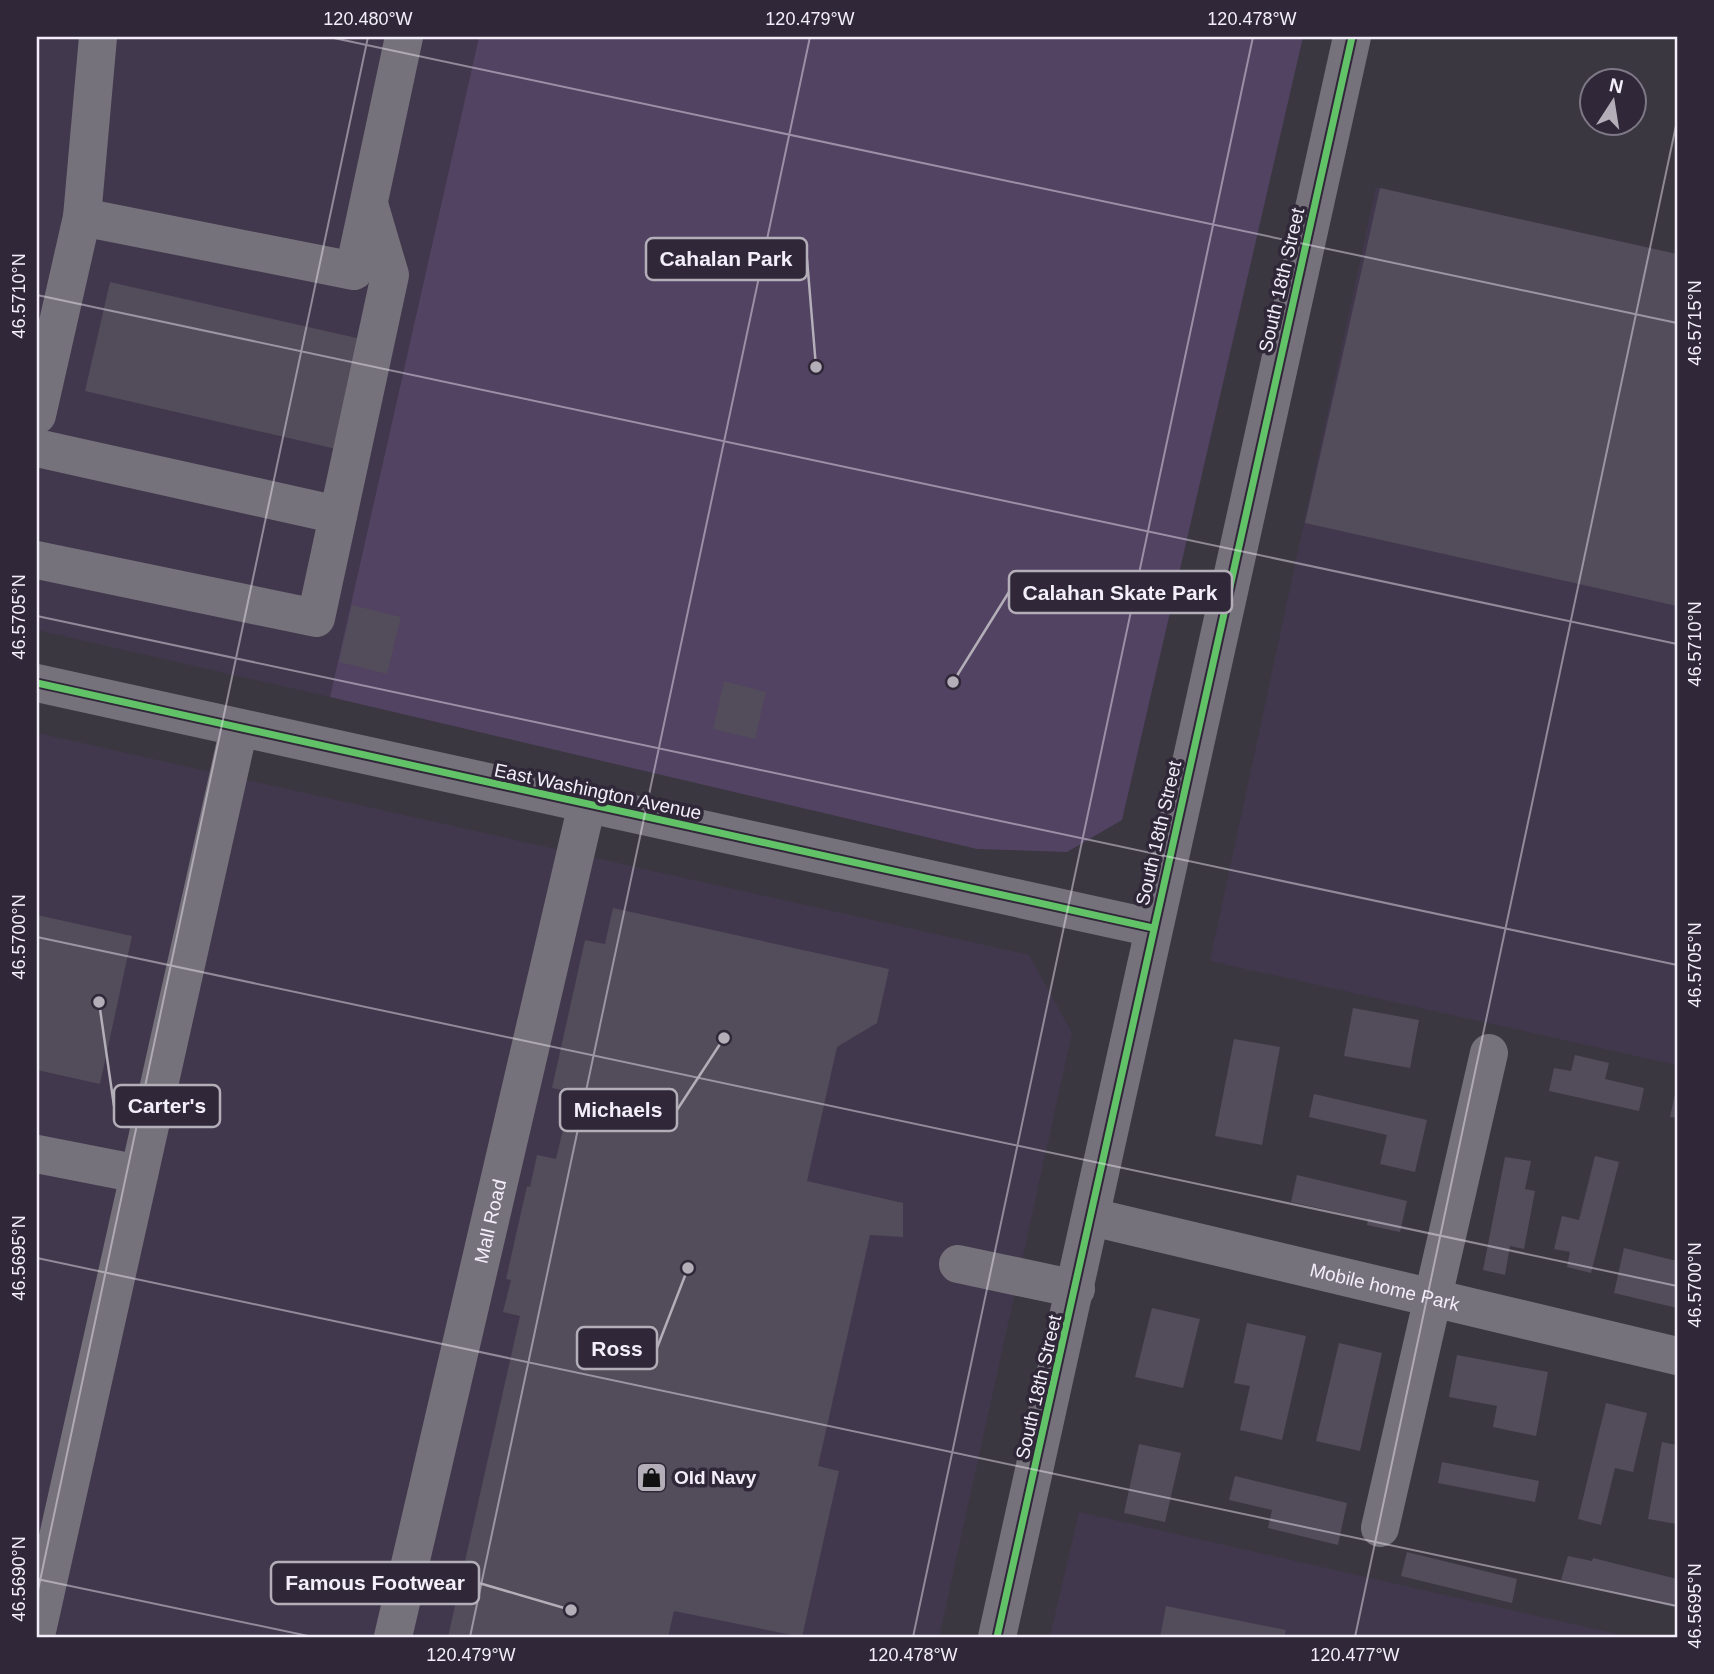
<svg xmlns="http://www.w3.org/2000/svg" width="1714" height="1674" font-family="Arial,sans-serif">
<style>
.built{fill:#42384d}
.green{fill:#524363}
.building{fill:#534c5b}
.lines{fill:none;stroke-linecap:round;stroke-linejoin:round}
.minor{stroke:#76727b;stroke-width:38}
.cycleway-casing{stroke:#302839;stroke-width:11}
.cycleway{stroke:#61c268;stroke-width:7}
.ticks{fill:none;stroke:#f3eef9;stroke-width:2;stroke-opacity:0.45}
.labels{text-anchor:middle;stroke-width:7;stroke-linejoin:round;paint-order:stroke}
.street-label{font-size:19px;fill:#f3eef9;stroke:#302839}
.poi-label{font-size:19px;font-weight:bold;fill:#f3eef9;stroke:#302839;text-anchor:start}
.leader{fill:none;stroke:#b3aeb8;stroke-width:2.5}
.callout-dot{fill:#b3aeb8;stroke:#302839;stroke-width:2.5}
.callout{fill:#302839;stroke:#b3aeb8;stroke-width:2.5}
.callout-label{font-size:21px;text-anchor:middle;font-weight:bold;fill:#f3eef9}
.neatline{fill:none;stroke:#f3eef9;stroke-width:2.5}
.ticks-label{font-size:18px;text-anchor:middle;fill:#f3eef9}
</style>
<rect width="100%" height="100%" fill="#3b3740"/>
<path class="built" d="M 37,37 L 479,37 L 330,697 L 37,630 Z
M 1376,187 L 1677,254 L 1677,1065 L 1210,961 Z
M 37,733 L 1029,955 L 1072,1033 L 939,1637 L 37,1637 Z
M 1079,1512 L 1630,1637 L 1050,1637 Z"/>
<path class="green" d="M 479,37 L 1303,37 L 1122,820 L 1067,852 L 977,849 L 330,697 Z"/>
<path class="building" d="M 1380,188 L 1677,254 L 1677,606 L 1305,523 Z
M 110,282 L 370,341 L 345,451 L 85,391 Z
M 352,605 L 401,617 L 387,674 L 339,662 Z
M 724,681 L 766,692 L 755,739 L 713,729 Z
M 613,908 L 889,969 L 877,1023 L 837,1047 L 807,1181 L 903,1203 L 903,1237 L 870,1235 L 818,1466 L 839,1471 L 802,1637 L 674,1611 L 668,1637 L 448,1637 L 520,1316 L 503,1312 L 511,1280 L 506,1279 L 527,1186 L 530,1187 L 537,1155 L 556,1159 L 572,1092 L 552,1088 L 585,940 L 605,944 Z
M 37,915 L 132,936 L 100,1084 L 37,1070 Z
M 1353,1008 L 1419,1020 L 1410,1068 L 1344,1056 Z
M 1234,1039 L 1280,1047 L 1262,1145 L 1215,1136 Z
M 1575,1055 L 1609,1063 L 1605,1079 L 1644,1088 L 1639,1111 L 1549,1091 L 1554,1068 L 1571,1071 Z
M 1676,1089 L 1677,1089 L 1677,1118 L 1670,1117 Z
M 1314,1094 L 1427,1120 L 1415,1172 L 1380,1164 L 1387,1135 L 1309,1117 Z
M 1595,1156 L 1619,1162 L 1591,1273 L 1567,1267 L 1570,1252 L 1554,1249 L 1562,1216 L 1579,1220 Z
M 1505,1157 L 1531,1161 L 1525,1189 L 1535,1191 L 1524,1249 L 1510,1246 L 1505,1275 L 1483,1270 Z
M 1297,1175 L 1407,1201 L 1400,1232 L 1367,1225 L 1368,1219 L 1291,1202 Z
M 1624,1248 L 1677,1261 L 1677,1308 L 1614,1293 Z
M 1152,1308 L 1200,1319 L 1183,1388 L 1135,1377 Z
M 1247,1323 L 1306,1336 L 1282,1440 L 1240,1430 L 1250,1386 L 1234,1383 Z
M 1339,1343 L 1382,1353 L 1360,1451 L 1316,1441 Z
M 1457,1355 L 1548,1372 L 1536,1436 L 1493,1427 L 1497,1406 L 1449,1397 Z
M 1606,1403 L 1647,1413 L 1633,1472 L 1615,1468 L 1601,1525 L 1578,1519 Z
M 1662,1442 L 1677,1445 L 1677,1524 L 1648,1519 Z
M 1139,1444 L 1181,1453 L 1165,1522 L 1124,1513 Z
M 1442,1462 L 1539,1481 L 1535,1502 L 1438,1483 Z
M 1235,1476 L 1347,1503 L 1338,1545 L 1268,1528 L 1272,1510 L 1229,1500 Z
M 1407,1552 L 1517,1579 L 1512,1603 L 1401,1576 Z
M 1568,1556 L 1592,1561 L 1593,1558 L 1677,1579 L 1674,1607 L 1561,1580 Z
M 1166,1606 L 1286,1630 L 1284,1637 L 1160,1637 Z"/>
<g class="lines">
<g class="minor">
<path d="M 82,217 L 354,271 L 404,37"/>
<path d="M 37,415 L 82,217 L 98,37"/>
<path d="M 37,448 L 338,515"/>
<path d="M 37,560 L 316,618 L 390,275 L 369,204"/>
<path d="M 37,683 L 1153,928"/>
<path d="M 37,1154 L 139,1174"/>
<path id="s1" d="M 1092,1217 L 1677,1356"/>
<path d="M 958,1264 L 1076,1289"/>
<path d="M 1380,1528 L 1489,1053"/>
<path d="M 37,1631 L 239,728"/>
<path id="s2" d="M 393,1637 L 587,804"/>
<path d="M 997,1637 L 1352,37"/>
</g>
<defs>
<path id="cycleway" d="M 37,683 L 1153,928
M 997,1637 L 1352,37"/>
</defs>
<use href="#cycleway" class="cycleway-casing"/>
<use href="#cycleway" class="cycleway"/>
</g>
<path class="ticks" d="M 329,37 L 1677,323M 37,295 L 1677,644M 37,616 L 1677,965M 37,937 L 1677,1286M 37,1258 L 1677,1606M 37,1579 L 313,1637M 37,1595 L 368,37M 470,1637 L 810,37M 913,1637 L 1253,37M 1355,1637 L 1677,121"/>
<defs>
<symbol id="shop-square" viewBox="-11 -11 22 22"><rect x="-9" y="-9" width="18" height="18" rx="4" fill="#b3aeb8" stroke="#302839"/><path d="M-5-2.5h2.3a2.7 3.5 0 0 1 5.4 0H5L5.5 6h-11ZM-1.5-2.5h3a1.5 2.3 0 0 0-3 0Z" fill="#111"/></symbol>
</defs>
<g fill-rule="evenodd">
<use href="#shop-square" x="634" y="1460" width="35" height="35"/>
</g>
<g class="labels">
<g class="street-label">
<text transform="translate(1281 280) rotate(-77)" y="7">South 18th Street</text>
<text transform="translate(598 791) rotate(12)" y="7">East Washington Avenue</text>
<text transform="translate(1158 833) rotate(-77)" y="7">South 18th Street</text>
<text dy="7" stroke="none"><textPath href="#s2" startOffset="427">Mall Road</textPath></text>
<text dy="7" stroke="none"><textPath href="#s1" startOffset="301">Mobile home Park</textPath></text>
<text transform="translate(1038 1387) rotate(-77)" y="7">South 18th Street</text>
</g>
<g class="poi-label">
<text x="674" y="1484">Old Navy</text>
</g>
</g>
<path class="leader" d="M816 367L807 259M953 682L1009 592M99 1002L114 1106M724 1038L677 1110M688 1268L657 1348M571 1610L479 1583"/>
<g class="callout-dot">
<circle cx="816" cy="367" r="7"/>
<circle cx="953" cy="682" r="7"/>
<circle cx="99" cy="1002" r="7"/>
<circle cx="724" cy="1038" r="7"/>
<circle cx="688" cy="1268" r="7"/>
<circle cx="571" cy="1610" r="7"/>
</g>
<g class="callout">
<rect x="646" y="238" width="161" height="42" rx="7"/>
<rect x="1009" y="571" width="223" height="42" rx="7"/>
<rect x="114" y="1085" width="106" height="42" rx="7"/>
<rect x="560" y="1089" width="117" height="42" rx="7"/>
<rect x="577" y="1327" width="80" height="42" rx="7"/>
<rect x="271" y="1562" width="208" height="42" rx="7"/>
</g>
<g class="callout-label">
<text x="726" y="266">Cahalan Park</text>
<text x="1120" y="600">Calahan Skate Park</text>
<text x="167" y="1113">Carter's</text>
<text x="618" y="1117">Michaels</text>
<text x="617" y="1356">Ross</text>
<text x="375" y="1590">Famous Footwear</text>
</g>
<rect width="1714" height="1674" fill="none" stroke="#302839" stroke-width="77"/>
<g transform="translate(1613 102) rotate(12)"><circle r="33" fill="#302839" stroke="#7e7786" stroke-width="2"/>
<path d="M0-5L12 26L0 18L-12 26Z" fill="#b3aeb8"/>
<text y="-10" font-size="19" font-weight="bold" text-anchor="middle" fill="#f3eef9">N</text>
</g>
<rect x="38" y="38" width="1638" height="1598" class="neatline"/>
<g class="ticks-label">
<text x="368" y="25">120.480°W</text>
<text x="810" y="25">120.479°W</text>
<text x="1252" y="25">120.478°W</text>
<text transform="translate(19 296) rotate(-90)" y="6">46.5710°N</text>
<text transform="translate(1695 323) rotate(-90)" y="6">46.5715°N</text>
<text transform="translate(19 617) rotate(-90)" y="6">46.5705°N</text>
<text transform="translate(1695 644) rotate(-90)" y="6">46.5710°N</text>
<text transform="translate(19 937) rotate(-90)" y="6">46.5700°N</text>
<text transform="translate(1695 965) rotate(-90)" y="6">46.5705°N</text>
<text transform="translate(19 1258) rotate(-90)" y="6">46.5695°N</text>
<text transform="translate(1695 1285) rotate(-90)" y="6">46.5700°N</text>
<text transform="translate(19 1579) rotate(-90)" y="6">46.5690°N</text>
<text transform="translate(1695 1606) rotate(-90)" y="6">46.5695°N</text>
<text x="471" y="1661">120.479°W</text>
<text x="913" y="1661">120.478°W</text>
<text x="1355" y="1661">120.477°W</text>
</g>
</svg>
